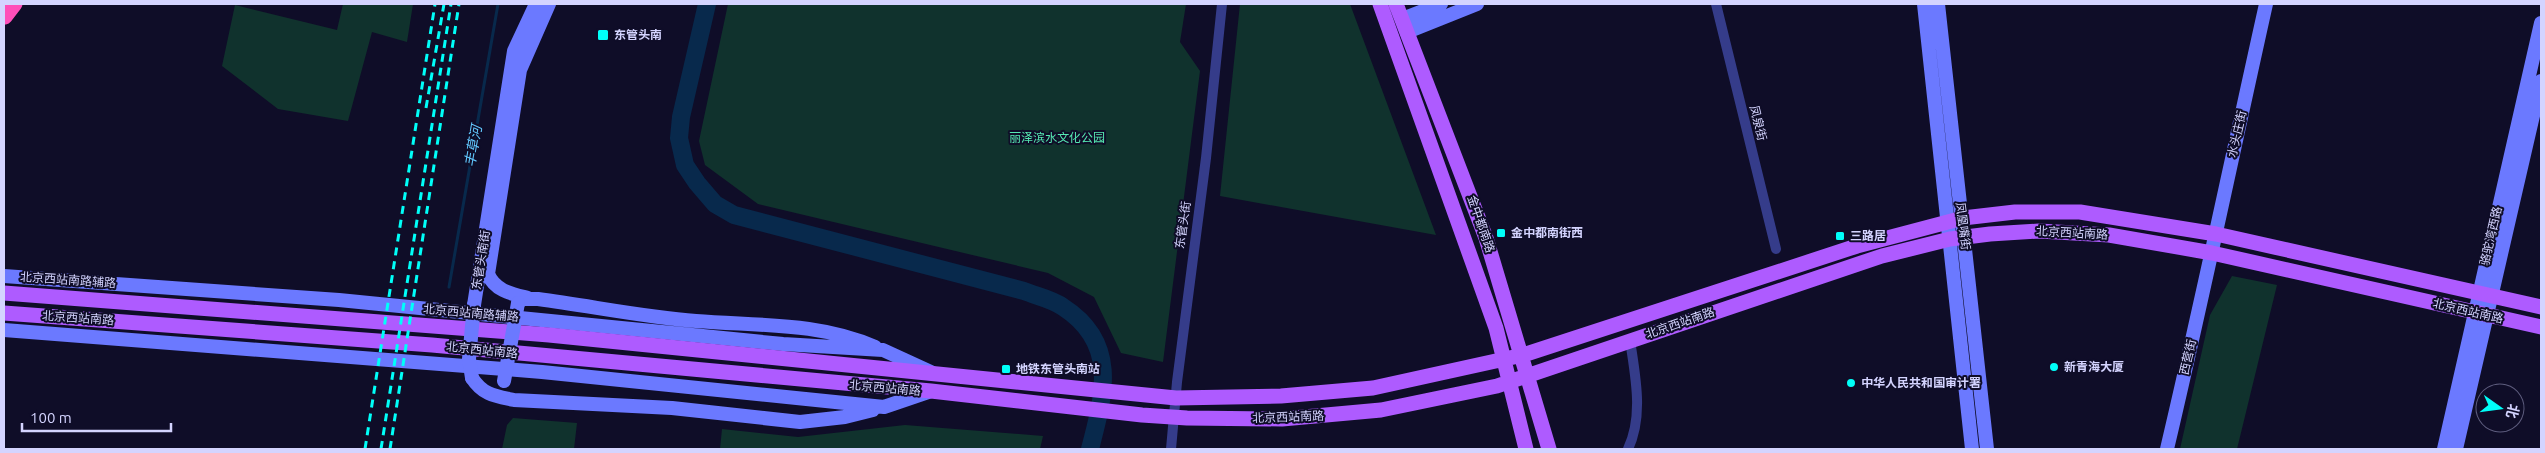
<svg xmlns="http://www.w3.org/2000/svg" width="2545" height="453" font-family="Ubuntu,'Noto Sans SC',sans-serif">
<style>
.green{fill:#10322d}
.lines{fill:none;stroke-linecap:round;stroke-linejoin:round}
.stream{stroke:#08294c;stroke-width:3}
.river{stroke:#08294c;stroke-width:18}
.street{stroke:#353c8a;stroke-width:10}
.secondary{stroke:#6b79ff;stroke-width:14}
.primary{stroke:#ae5bff;stroke-width:15}
.highway{stroke:#ff4fb9;stroke-width:15}
.rail{stroke:#00fff9;stroke-width:3;stroke-dasharray:8 6;stroke-linecap:butt}
.secondary-bridge{stroke:#6b79ff;stroke-width:14}
.poi-dot{fill:#00fff9;stroke:#0f0d28;stroke-width:2}
.labels{text-anchor:middle;stroke-width:4;stroke-linejoin:round;paint-order:stroke}
.poi-label{font-size:12px;font-weight:bold;fill:#d4d4ff;stroke:#0f0d28;text-anchor:start}
.street-label{font-size:12px;fill:#d4d4ff;stroke:#0f0d28}
.park-label{font-size:12px;fill:#56e9b2;stroke:#0f0d28}
.water-label{font-size:14px;font-style:italic;fill:#62c9ff;stroke:#0f0d28}
</style>
<rect width="100%" height="100%" fill="#0f0d28"/>
<path class="green" d="M 343,4 L 413,4 L 407,42 L 372,32 L 348,121 L 278,109 L 222,66 L 235,5 L 337,30 Z
M 728,4 L 1186,4 L 1180,42 L 1200,71 L 1163,362 L 1121,353 L 1094,297 L 1048,273 L 758,204 L 705,165 L 699,141 Z
M 1240,4 L 1350,4 L 1436,235 L 1220,196 Z
M 2232,276 L 2277,285 L 2237,449 L 2180,449 L 2210,315 Z
M 513,418 L 577,423 L 574,449 L 502,449 L 507,425 Z
M 905,425 L 1043,436 L 1040,449 L 720,449 L 722,429 L 798,437 Z"/>
<g class="lines">
<path class="stream" d="M 449,287 L 498,4"/>
<path class="river" d="M 707,4 L 681,117 L 679,138 L 685,165 L 697,183 L 715,204 L 734,215 L 1024,291 C 1036,296 1052,299 1063,307 C 1119,343 1104,395 1090,449"/>
<path class="street" d="M 1716,4 L 1776,249
M 1171,449 L 1177,382 L 1206,158 L 1222,4
M 1628,449 C 1644,415 1635,375 1630,340"/>
<path class="secondary" d="M 1924,4 L 1972,449
M 1938,4 L 1987,449
M 1402,19 L 1441,4
M 1407,32 L 1477,4
M 4,276 L 339,300 L 783,344 L 883,350 L 931,372
M 528,298 C 512,294 495,291 488,274 L 520,70 L 549,4
M 518,303 L 522,299 L 538,299 C 591,306 644,317 696,321 C 757,326 819,322 875,347
M 474,305 L 514,51 L 536,4
M 4,330 L 542,372 L 884,407 L 931,391
M 472,378 C 483,395 495,396 514,400 L 672,408 L 800,422 L 845,417 L 873,410
M 2167,449 C 2202,301 2233,152 2266,4
M 2444,449 L 2541,23
M 2456,449 L 2541,81"/>
<path class="primary" d="M 1380,4 L 1496,328 L 1526,449
M 1396,4 L 1486,238 L 1549,449
M 4,293 L 549,335 L 1176,398 L 1281,396 L 1373,388 L 1523,355 L 1857,246 L 1963,218 L 2015,212 L 2080,212 L 2216,234 L 2541,307
M 4,313 L 432,345 L 931,391 L 1142,415 L 1187,418 L 1282,419 L 1381,410 L 1497,386 L 1882,256 L 1950,239 L 1990,234 L 2039,231 L 2109,235 L 2212,253 L 2541,327"/>
<path class="highway" d="M 5,17 L 15,4"/>
<path class="rail" d="M 426,108 L 444,4
M 365,449 L 435,4
M 381,449 L 451,4
M 390,449 L 459,4"/>
<path class="secondary-bridge" d="M 472,378 L 469,359 L 474,305
M 504,381 L 518,303"/>
</g>
<g class="poi-dot">
<rect x="597" y="29" width="12" height="12" rx="2.5"/>
<rect x="1496" y="228" width="10" height="10" rx="2.5"/>
<rect x="1835" y="231" width="10" height="10" rx="2.5"/>
<circle cx="2054" cy="367" r="5"/>
<rect x="1001" y="364" width="10" height="10" rx="2.5"/>
<circle cx="1851" cy="383" r="5"/>
</g>
<g class="labels">
<g class="poi-label">
<text x="614" y="39">东管头南</text>
<text x="1511" y="237">金中都南街西</text>
<text x="1850" y="240">三路居</text>
<text x="2064" y="371">新青海大厦</text>
<text x="1016" y="373">地铁东管头南站</text>
<text x="1861" y="387">中华人民共和国审计署</text>
</g>
<g class="street-label">
<text transform="translate(1758 123) rotate(76)" y="4">凤泉街</text>
<text transform="translate(2237 134) rotate(-77)" y="4">水头庄街</text>
<text transform="translate(1481 224) rotate(71)" y="4">金中都南路</text>
<text transform="translate(1183 225) rotate(-82)" y="4">东管头街</text>
<text transform="translate(1963 226) rotate(83)" y="4">凤凰嘴街</text>
<text transform="translate(2072 233) rotate(3)" y="4">北京西站南路</text>
<text transform="translate(2491 236) rotate(-77)" y="4">骆驼湾西路</text>
<text transform="translate(481 260) rotate(-81)" y="4">东管头南街</text>
<text transform="translate(68 280) rotate(4)" y="4">北京西站南路辅路</text>
<text transform="translate(2468 311) rotate(13)" y="4">北京西站南路</text>
<text transform="translate(471 313) rotate(5)" y="4">北京西站南路辅路</text>
<text transform="translate(78 318) rotate(4)" y="4">北京西站南路</text>
<text transform="translate(1680 323) rotate(-19)" y="4">北京西站南路</text>
<text transform="translate(482 350) rotate(6)" y="4">北京西站南路</text>
<text transform="translate(2188 357) rotate(-77)" y="4">西营街</text>
<text transform="translate(885 388) rotate(5)" y="4">北京西站南路</text>
<text transform="translate(1288 417) rotate(-2)" y="4">北京西站南路</text>
</g>
<g class="park-label">
<text x="1057" y="142">丽泽滨水文化公园</text>
</g>
<g class="water-label">
<text transform="translate(473 146) rotate(-80)" y="5">丰草河</text>
</g>
</g>
<rect width="2545" height="453" fill="none" stroke="#d4d4ff" stroke-width="10"/>
<g transform="translate(2500 408) rotate(104)"><circle r="24" fill="#0f0d28" stroke="#5e5d7e"/>
<path d="M0-4L9 19L0 12L-9 19Z" fill="#00fff9"/>
<text y="-8" font-size="14" font-weight="bold" text-anchor="middle" fill="#d4d4ff">北</text>
</g>
<path d="M22 423v8h149v-8" fill="none" stroke="#d4d4ff" stroke-width="2.5"/>
<text x="30" y="423" font-size="15" fill="#d4d4ff" stroke="#0f0d28" stroke-width="4" paint-order="stroke">100 m</text>
</svg>
